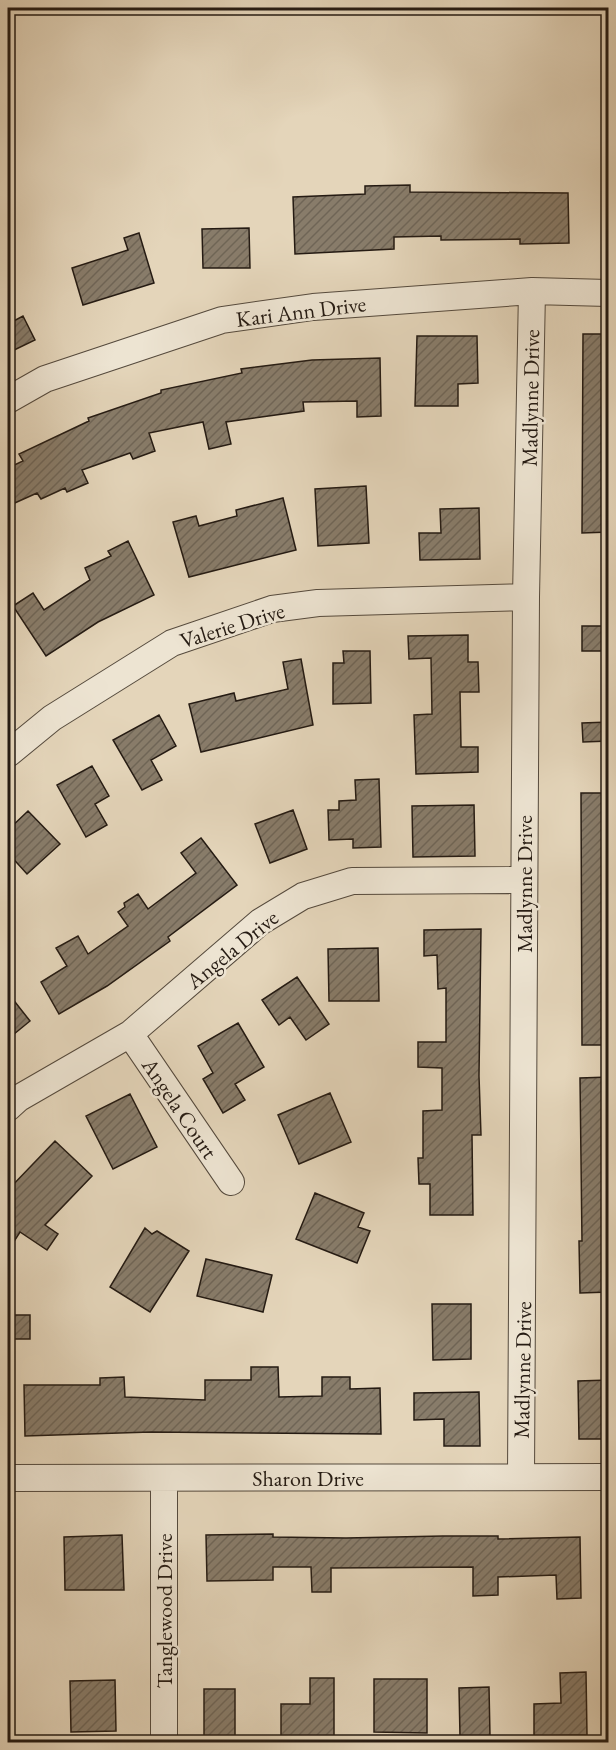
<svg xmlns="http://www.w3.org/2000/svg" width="616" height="1750" font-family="'EB Garamond',serif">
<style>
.building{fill:url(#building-hatch);stroke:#251b13;stroke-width:1.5}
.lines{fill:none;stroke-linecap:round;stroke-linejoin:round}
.minor-casing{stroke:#554a3d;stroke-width:28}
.minor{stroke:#ede4d2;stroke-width:26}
.labels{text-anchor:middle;stroke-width:5;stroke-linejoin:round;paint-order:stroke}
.street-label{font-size:22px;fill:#251b13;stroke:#ede4d2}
</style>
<defs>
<pattern id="building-hatch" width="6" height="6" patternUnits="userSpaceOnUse" patternTransform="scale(1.5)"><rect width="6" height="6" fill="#887c6a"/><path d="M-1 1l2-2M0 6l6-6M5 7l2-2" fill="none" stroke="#6f6556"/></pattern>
</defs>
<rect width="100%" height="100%" fill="#e4d5ba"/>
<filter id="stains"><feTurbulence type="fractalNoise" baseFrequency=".00333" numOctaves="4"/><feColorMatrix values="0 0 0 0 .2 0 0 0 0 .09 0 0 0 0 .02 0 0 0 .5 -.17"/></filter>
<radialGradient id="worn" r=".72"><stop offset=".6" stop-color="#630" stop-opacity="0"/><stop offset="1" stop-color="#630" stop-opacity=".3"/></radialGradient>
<path class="building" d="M 410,185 L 410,192 L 568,193 L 569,243 L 520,244 L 520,239 L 441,240 L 441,236 L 394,237 L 394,249 L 295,254 L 293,197 L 365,194 L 365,186 Z
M 249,228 L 250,268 L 203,268 L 202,229 Z
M 139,233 L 154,283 L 83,305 L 72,268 L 128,250 L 124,238 Z
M 23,316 L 35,340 L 8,353 L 8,324 Z
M 583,334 L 609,334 L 609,532 L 582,533 Z
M 417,336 L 477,336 L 478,383 L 458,384 L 458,406 L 415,406 Z
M 380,358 L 381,416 L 357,417 L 357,401 L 303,402 L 304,411 L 226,422 L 231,444 L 209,449 L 203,422 L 149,433 L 155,451 L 133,459 L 130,453 L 82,470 L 88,483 L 67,492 L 65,488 L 41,499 L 37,493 L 8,506 L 8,468 L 23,461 L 19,454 L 89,421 L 88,418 L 161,393 L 161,390 L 242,373 L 241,369 L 312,360 Z
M 366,486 L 369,543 L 318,546 L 315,489 Z
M 283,498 L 296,550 L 189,577 L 173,522 L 196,516 L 199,526 L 237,516 L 236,510 Z
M 479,508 L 480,559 L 420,560 L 419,533 L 441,533 L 440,509 Z
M 128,541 L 154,595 L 98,622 L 46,656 L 13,606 L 33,593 L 44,610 L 90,580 L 85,568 L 111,556 L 108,551 Z
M 582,626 L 609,626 L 609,651 L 582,651 Z
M 468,635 L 468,662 L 478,662 L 479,692 L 460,692 L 461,747 L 478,747 L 478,772 L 416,774 L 414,715 L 432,714 L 431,658 L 409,659 L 408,636 Z
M 343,651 L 370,651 L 371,703 L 333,704 L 333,663 L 344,663 Z
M 301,659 L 313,725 L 201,752 L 189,704 L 234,693 L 236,701 L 288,689 L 283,662 Z
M 159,715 L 176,746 L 151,760 L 162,780 L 142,790 L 113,740 Z
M 609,722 L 609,741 L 583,742 L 582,723 Z
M 92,766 L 109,796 L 95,804 L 107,825 L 86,837 L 57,785 Z
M 379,779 L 381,847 L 353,848 L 353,839 L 329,840 L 328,810 L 339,810 L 339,801 L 356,800 L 355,780 Z
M 581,793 L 609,793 L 609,1045 L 582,1045 Z
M 474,805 L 475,856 L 413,857 L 412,806 Z
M 293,810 L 307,849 L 270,863 L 255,824 Z
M 28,811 L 60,844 L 27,874 L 8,853 L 8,830 Z
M 201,838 L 237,885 L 168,937 L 170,941 L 107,986 L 59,1014 L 41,982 L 67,966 L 56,948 L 78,936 L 88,954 L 128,926 L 118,912 L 125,907 L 124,903 L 138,894 L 148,909 L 196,873 L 181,853 Z
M 481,929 L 479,1076 L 481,1135 L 472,1135 L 473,1215 L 430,1215 L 430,1184 L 419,1184 L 418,1158 L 423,1158 L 423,1111 L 442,1110 L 442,1068 L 418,1067 L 418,1042 L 446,1042 L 446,988 L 438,989 L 437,955 L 424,956 L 424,930 Z
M 378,948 L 379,1001 L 329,1001 L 328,949 Z
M 297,977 L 329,1024 L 306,1040 L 290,1017 L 279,1025 L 262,1000 Z
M 8,993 L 30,1021 L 8,1039 Z
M 238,1023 L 264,1067 L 235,1084 L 245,1100 L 223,1113 L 203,1079 L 213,1073 L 198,1046 Z
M 609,1077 L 609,1292 L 580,1293 L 579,1241 L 582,1241 L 580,1078 Z
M 330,1093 L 351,1142 L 299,1164 L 278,1115 Z
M 130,1094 L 157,1147 L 113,1169 L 86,1116 Z
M 55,1141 L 92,1176 L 45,1225 L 58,1234 L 47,1250 L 20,1232 L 8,1251 L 8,1190 Z
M 315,1193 L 364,1213 L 358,1227 L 370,1231 L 357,1263 L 296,1239 Z
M 145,1228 L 152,1234 L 157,1231 L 189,1251 L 150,1312 L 110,1287 Z
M 206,1259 L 272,1275 L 263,1312 L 197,1296 Z
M 432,1304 L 471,1304 L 471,1359 L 433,1360 Z
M 8,1315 L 30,1315 L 30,1339 L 8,1339 Z
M 251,1367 L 278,1367 L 279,1397 L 322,1396 L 322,1377 L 350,1377 L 350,1389 L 380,1388 L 381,1434 L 151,1432 L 25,1436 L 24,1385 L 100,1385 L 100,1378 L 124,1377 L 125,1397 L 205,1400 L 205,1380 L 251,1380 Z
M 609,1380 L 609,1439 L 579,1439 L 578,1381 Z
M 479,1392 L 480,1446 L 444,1446 L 444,1419 L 414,1420 L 414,1393 Z
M 273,1534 L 273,1537 L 346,1538 L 443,1536 L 498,1536 L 498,1539 L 580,1537 L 581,1598 L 557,1599 L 556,1575 L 498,1577 L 498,1595 L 473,1596 L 473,1567 L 331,1568 L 331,1592 L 312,1592 L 311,1567 L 273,1567 L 273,1580 L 207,1581 L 206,1535 Z
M 122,1535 L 124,1590 L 65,1590 L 64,1537 Z
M 586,1672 L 587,1735 L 534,1736 L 534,1704 L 561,1703 L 560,1673 Z
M 310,1678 L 334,1678 L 334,1737 L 281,1737 L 281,1704 L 310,1704 Z
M 374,1679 L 427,1679 L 427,1733 L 374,1732 Z
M 115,1680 L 116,1731 L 71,1732 L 70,1681 Z
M 489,1687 L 490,1736 L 460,1736 L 459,1688 Z
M 204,1689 L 235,1689 L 235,1736 L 204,1736 Z"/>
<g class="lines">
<defs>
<path id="minor" d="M 8,400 L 45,379 L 222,320 L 313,307 L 532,291 L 608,293
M 8,754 L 52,718 L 172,643 L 272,609 L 318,603 L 526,597
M 130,1034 L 231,1182
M 8,1108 L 19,1098 L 130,1034 L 260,922 L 303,896 L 352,881 L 524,880
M 521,1477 L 526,597 L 532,291
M 8,1478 L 608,1477
M 164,1479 L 164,1742"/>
</defs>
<use href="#minor" class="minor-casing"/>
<use href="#minor" class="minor"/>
</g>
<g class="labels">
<g class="street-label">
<text transform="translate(301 311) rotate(-7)" y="8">Kari Ann Drive</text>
<text transform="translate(530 398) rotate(-89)" y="8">Madlynne Drive</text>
<text transform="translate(232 625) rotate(-17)" y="8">Valerie Drive</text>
<text transform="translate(524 884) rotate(-90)" y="8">Madlynne Drive</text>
<text transform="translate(232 949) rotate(-39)" y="8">Angela Drive</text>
<text transform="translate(180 1108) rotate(56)" y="8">Angela Court</text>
<text transform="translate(522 1370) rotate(-89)" y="8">Madlynne Drive</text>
<text x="308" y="1486">Sharon Drive</text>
<text transform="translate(164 1611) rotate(-90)" y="8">Tanglewood Drive</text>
</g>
</g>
<rect width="616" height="1750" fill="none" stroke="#e4d5ba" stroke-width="30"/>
<rect x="9" y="9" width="598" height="1732" fill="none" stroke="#251b13" stroke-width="3"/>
<rect x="15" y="15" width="586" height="1720" fill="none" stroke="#251b13" stroke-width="1.5"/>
<rect width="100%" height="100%" filter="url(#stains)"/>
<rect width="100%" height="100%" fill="url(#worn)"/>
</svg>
